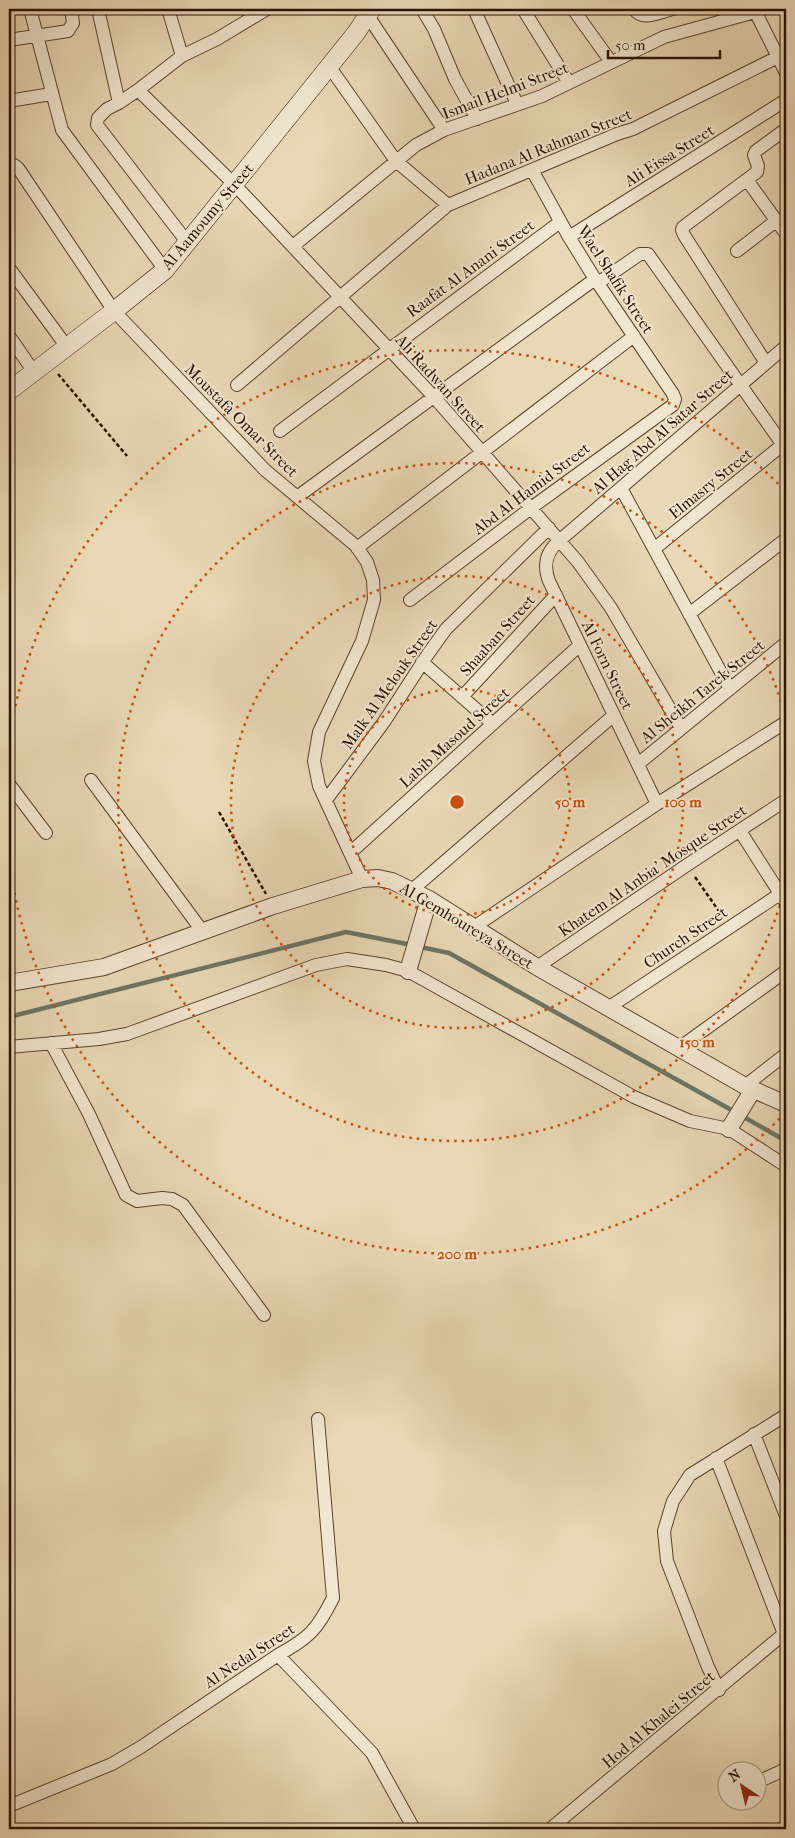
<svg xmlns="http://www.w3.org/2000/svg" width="795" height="1838" font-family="'IM FELL French Canon',serif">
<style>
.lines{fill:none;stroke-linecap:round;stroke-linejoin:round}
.stream{stroke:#6c7666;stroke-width:4.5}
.minor-casing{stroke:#5a432d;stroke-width:14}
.tertiary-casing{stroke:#5a432d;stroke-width:18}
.secondary-casing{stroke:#2a1100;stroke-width:19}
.path{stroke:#2a1100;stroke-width:2.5;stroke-dasharray:4 2.5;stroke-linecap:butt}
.minor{stroke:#f1e6cf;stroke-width:12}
.tertiary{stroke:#f1e6cf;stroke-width:16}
.secondary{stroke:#f1e6cf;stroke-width:18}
.ring{fill:none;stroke:#cc4e0a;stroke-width:2.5;stroke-dasharray:2.5 5}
.labels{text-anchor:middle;stroke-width:4;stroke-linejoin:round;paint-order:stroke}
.street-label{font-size:16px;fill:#2a1100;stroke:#f1e6cf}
.centre{fill:#cc4e0a;stroke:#f1e6cf;stroke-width:2.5}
.ring-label{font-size:15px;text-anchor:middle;font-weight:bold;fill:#cc4e0a;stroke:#f1e6cf;stroke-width:4;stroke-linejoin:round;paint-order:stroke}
</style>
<rect width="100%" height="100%" fill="#e9d8b5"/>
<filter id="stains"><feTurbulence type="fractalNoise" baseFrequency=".004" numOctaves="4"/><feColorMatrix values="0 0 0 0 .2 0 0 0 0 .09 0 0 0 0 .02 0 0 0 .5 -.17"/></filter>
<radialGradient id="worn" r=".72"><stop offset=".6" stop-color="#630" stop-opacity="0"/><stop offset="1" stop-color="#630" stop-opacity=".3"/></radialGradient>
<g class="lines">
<path class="stream" d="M 420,947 L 449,953 L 735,1112
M 9,1017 L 346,932 L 412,945
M 742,1116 L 786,1141"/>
<defs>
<path id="minor" d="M 30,9 L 62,130 L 165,270
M 98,9 L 119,103
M 168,9 L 182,56
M 422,9 L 434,29 L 455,79 L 477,119
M 474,9 L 517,104
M 523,9 L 569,83
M 573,9 L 611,62
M 634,9 C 643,22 660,12 673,9
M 754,9 L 786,73
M 368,16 L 444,130
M 9,40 L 68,31 L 73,23 L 71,9
M 329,66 L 396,161 L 448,205
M 138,90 L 234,184 L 434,397 L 578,562 L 611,608 L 681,728
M 9,101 L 51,94
M 9,165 L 14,165 L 18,168 L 114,311 L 265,470 L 356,546 L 367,562 L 373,580 L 374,600 L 362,641 L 319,732 L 314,761 L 319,786 L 362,879
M 747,180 L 786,234
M 569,237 L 786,100
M 187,242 L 97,125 L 98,118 L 107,109 L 119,103 L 138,90 L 182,56 L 217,39 L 267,9
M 293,246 L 416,145 L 444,130 L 542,96 L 664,37 L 755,12
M 737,251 L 777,220
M 9,268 L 67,347
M 598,283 L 640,254 L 648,254 L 783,445
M 9,336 L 34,372
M 766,363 L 684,235 L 682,230 L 683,227 L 757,172 L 758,166 L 754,155 L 756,151 L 786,129
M 237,385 L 448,205 L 617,134 L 633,129 L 786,53
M 280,431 L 560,222
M 621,488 L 730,689
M 297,497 L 595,279
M 357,548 L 634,336
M 654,549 L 786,442
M 410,600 L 531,508 L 673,405 L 675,399 L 673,394 L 595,279 L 569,237 L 532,170
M 689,614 L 786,539
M 422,662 L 493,724
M 462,697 L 556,595
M 638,764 L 786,643
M 91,780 L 203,932
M 9,784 L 46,833
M 326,800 L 384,722 L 428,654 L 446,629 L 549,528
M 657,804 L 549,581 C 543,565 546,552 559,541 L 786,346
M 740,831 L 786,903
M 350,853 L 580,645
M 412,890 L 614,715
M 474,927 L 657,804 L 786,722
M 537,967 L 687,865 L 786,800
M 608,1008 L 780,894
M 51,1043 L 89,1114 L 126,1195 L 137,1201 L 162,1198 L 172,1199 L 183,1205 L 264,1315
M 9,1047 L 99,1039 L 127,1034 L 316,965 L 347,959 L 386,965 L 408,971 L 634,1097 L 690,1121 L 729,1129 L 786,1166
M 679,1048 L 786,971
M 745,1086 L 786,1054
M 754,1434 L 786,1516
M 716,1458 L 784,1634
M 278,1655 L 372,1753 L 414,1829
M 719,1690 L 708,1667 L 667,1561 L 664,1531 L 673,1501 L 690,1475 L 786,1415
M 762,1780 L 786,1769
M 9,1806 L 112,1764 L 141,1747 L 278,1655 C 309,1638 317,1630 333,1598 L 318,1419
M 550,1829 L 786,1632"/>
<path id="tertiary" d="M 408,971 L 429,899
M 9,983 L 104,967 L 273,906 L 362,879 L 378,878 L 392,881 L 429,899 L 537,967 L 745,1086 L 786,1104
M 729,1129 L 753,1090"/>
<path id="secondary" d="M 9,391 L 114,311 L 165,270 L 356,33 L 372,9"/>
</defs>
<use href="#minor" class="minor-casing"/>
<use href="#tertiary" class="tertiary-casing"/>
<use href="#secondary" class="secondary-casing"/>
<path class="path" d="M 58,374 L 127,456
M 219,812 L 266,894
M 695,877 L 723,917"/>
<use href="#minor" class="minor"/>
<use href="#tertiary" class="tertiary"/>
<use href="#secondary" class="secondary"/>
</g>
<g class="ring">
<circle cx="457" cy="802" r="113"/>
<circle cx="457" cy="802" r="226"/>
<path d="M786 884A339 339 0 1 1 786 720"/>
<path d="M785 1113A452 452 0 0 1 9 861M9 743A452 452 0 0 1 785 491"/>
</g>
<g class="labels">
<g class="street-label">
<text transform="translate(505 90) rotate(-21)" y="6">Ismail Helmi Street</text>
<text transform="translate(548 146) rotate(-22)" y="6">Hadana Al Rahman Street</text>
<text transform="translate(669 155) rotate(-32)" y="6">Ali Eissa Street</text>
<text transform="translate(207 216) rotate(-50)" y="6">Al Aamoumy Street</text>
<text transform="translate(470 268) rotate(-36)" y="6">Raafat Al Anani Street</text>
<text transform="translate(616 279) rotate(57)" y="6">Wael Shafik Street</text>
<text transform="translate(441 383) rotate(48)" y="6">Ali Radwan Street</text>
<text transform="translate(242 420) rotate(45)" y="6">Moustafa Omar Street</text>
<text transform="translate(662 431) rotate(-41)" y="6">Al Hag Abd Al Satar Street</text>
<text transform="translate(710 483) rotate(-39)" y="6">Elmasry Street</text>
<text transform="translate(531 488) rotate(-37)" y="6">Abd Al Hamid Street</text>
<text transform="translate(497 635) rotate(-48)" y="6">Shaaban Street</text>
<text transform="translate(608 665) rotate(64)" y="6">Al Forn Street</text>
<text transform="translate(389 684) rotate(-55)" y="6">Malk Al Melouk Street</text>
<text transform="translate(702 691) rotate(-39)" y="6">Al Sheikh Tarek Street</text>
<text transform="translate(454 737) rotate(-42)" y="6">Labib Masoud Street</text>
<text transform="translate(652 870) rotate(-34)" y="6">Khatem Al Anbia' Mosque Street</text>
<text transform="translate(467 925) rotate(31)" y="6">Al Gemhoureya Street</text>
<text transform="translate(685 937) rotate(-34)" y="6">Church Street</text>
<text transform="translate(249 1655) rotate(-33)" y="6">Al Nedal Street</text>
<text transform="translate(658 1719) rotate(-40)" y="6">Hod Al Khalei Street</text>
</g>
</g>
<circle cx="457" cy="802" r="8" class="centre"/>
<g class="ring-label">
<text x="570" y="807">50 m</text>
<text x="683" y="807">100 m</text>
<text x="697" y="1047">150 m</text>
<text x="457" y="1259">200 m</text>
</g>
<rect width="795" height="1838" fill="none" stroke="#e9d8b5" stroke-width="30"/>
<rect x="10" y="10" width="775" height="1818" fill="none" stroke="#2a1100" stroke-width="2.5"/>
<rect x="15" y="15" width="765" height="1808" fill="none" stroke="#2a1100"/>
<g transform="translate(742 1786) rotate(325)"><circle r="24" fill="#f1e6cf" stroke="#a1917c"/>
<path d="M0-4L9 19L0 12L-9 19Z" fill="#8f2418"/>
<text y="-8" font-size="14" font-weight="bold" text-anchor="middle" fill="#2a1100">N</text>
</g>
<path d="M608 50v8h112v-8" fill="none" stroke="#2a1100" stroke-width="2.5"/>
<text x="615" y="50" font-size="15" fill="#2a1100" stroke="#f1e6cf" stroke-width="4" paint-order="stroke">50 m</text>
<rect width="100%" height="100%" filter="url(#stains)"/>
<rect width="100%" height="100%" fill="url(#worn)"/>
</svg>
